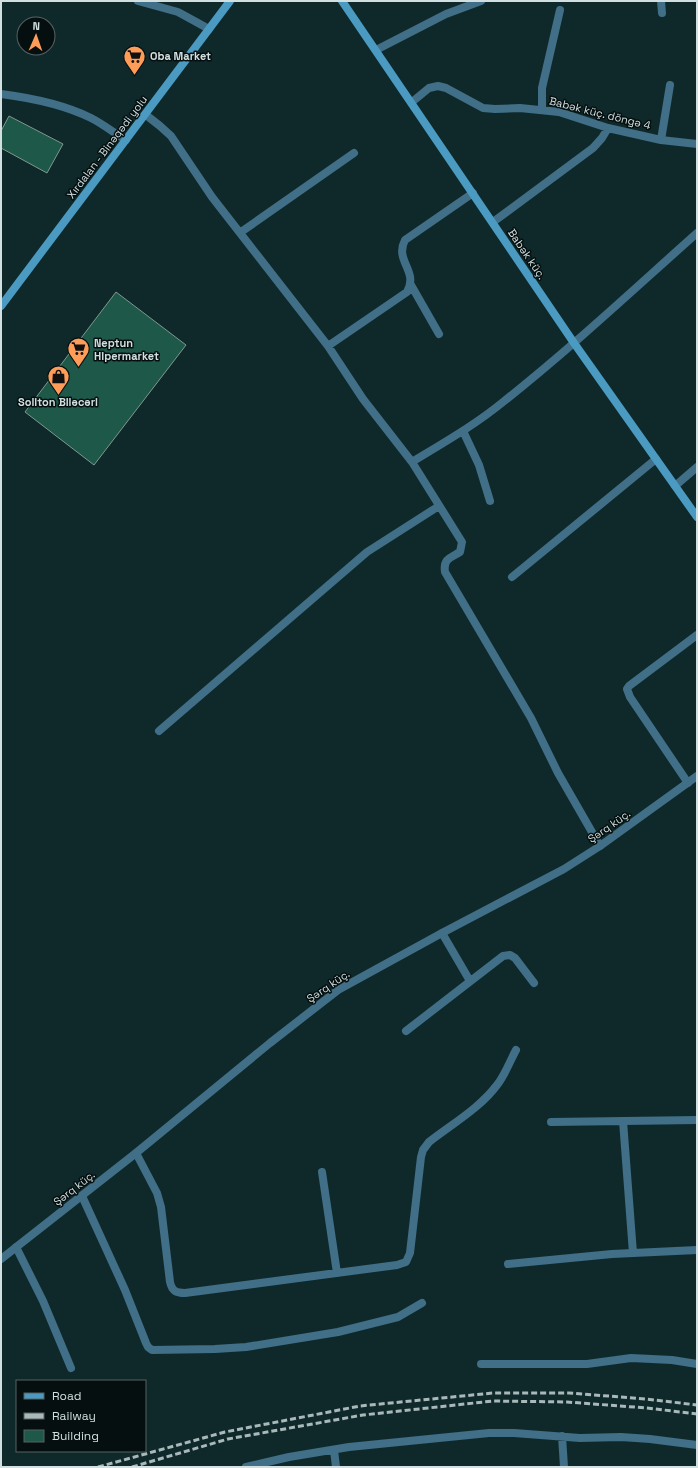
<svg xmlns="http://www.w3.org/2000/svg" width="698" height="1468" font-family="'Space Grotesk',sans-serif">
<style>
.building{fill:#1d5848;stroke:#7f9890}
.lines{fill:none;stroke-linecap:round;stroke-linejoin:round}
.minor{stroke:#406f87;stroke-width:8}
.tertiary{stroke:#406f87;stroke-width:8}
.secondary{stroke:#4a9ac1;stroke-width:8}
.rail{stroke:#a9b9ba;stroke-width:3;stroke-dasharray:6 3;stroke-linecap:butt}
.labels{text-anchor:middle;stroke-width:3;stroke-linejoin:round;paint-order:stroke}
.poi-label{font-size:11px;font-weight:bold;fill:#d1dfe0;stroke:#060f10;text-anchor:start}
.street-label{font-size:11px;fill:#d1dfe0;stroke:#060f10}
</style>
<rect width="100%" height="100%" fill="#0f292b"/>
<path class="building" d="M 9,116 L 63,144 L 47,173 L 1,148 L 1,131 Z
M 116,292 L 186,345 L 94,465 L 25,412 Z"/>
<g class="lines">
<path class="minor" d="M 138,1 L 178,12 L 209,29
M 661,1 L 662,13
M 376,50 L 446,14 L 481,1
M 1,94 C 32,98 63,104 91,118 C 103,124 114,133 126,140
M 412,102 L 429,88 L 438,86 L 446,88 L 483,108 L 495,109 L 520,108 L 559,112 L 608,128 L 661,140 L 697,144
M 542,109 L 542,88 L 560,10
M 146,115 L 160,126 L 171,136 L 212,197 L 328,346 L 363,399 L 412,462 L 462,542 L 460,552 C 450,558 443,559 445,572 L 531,718 L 558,773 L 600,846
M 661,140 L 670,85
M 493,222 L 593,148 L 602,138 L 608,128
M 241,232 L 354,153
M 411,285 L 439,334
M 328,346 L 407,292 C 419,271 394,261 405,240 L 473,193
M 463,431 L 479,465 L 490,501
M 412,462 C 443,443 475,425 503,402 C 570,349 633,290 697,233
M 675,486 L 697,467
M 512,577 L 656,459
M 159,731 L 367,552 L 439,506
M 688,783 L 630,697 L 627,689 L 629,686 L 697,635
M 442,933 L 470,981
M 406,1031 L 503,956 L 510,955 L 515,958 L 534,983
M 623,1121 L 633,1253
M 551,1122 L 697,1120
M 136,1153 L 157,1193 L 161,1207 L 170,1282 C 172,1291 176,1293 185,1293 L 397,1265 L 406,1262 L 410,1253 L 421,1157 L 423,1150 L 429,1142 C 452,1124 480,1108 497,1085 C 505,1075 510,1061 516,1050
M 322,1172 L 337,1273
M 82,1196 L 125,1290 L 146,1343 L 148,1347 L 152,1350 L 215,1349 L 246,1347 L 338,1332 L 398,1317 L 422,1303
M 16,1247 L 43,1301 L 71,1368
M 508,1264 L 612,1254 L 697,1250
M 481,1364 L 587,1364 L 631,1358 L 672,1360 L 697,1364
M 562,1436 L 564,1467
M 334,1450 L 336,1467
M 246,1467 L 289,1457 L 349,1447 L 489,1433 L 514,1433 L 580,1438 L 621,1437 L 650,1439 L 697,1445"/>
<path class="tertiary" d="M 1,1259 L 136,1153 L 270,1043 L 338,990 L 442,933 L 564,869 L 600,846 L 697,776"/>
<path class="secondary" d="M 342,1 L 574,343 L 697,517
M 1,306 L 230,1"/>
<path class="rail" d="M 98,1467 L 225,1432 L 360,1406 L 493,1393 L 569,1393 L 646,1399 L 697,1405
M 132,1467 L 228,1439 L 363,1415 L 493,1401 L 567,1402 L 647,1408 L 697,1414"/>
</g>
<defs>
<symbol id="supermarket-pin" viewBox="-11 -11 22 30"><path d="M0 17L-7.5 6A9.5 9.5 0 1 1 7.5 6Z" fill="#fe9c58" stroke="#060f10"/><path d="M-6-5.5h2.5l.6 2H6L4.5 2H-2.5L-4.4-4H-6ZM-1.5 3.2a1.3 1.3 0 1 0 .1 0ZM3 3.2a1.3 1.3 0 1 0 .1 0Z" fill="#111"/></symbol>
<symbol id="shop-pin" viewBox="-11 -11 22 30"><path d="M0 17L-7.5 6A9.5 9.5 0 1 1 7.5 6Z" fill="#fe9c58" stroke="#060f10"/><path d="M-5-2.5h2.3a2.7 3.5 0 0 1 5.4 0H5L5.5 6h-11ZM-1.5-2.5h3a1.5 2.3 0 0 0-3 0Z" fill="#111"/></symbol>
</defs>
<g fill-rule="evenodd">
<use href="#supermarket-pin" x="122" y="44" width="25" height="34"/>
<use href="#supermarket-pin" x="66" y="336" width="25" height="34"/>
<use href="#shop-pin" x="46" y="364" width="25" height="34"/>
</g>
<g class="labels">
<g class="poi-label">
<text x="150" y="60">Oba Market</text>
<text x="94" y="347">Neptun<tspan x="94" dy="13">Hipermarket</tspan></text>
<text x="58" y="406" text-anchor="middle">Soliton Biləcəri</text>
</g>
<g class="street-label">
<text transform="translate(600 113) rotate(14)" y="4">Babək küç. döngə 4</text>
<text transform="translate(107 147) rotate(-53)" y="4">Xırdalan - Binəqədi yolu</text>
<text transform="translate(527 254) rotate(56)" y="4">Babək küç.</text>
<text transform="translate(609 826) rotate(-35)" y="4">Şərq küç.</text>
<text transform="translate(328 986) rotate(-34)" y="4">Şərq küç.</text>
<text transform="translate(74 1188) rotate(-38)" y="4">Şərq küç.</text>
</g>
</g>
<rect width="698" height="1468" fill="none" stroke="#d1dfe0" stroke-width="4"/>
<rect x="16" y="1380" width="130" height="72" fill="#060f10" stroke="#576263"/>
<rect x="24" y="1393" width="20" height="6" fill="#4a9ac1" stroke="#576263"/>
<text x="52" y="1400" font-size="12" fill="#d1dfe0">Road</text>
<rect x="24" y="1413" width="20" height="6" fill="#a9b9ba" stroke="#576263"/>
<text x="52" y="1420" font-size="12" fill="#d1dfe0">Railway</text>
<rect x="24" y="1430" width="20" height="12" fill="#1d5848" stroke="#576263"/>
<text x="52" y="1440" font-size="12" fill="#d1dfe0">Building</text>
<g transform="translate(36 36) rotate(2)"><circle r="19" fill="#060f10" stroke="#576263"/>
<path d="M0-3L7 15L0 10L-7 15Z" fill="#fe9c58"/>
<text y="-6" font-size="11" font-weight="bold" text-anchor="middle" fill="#d1dfe0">N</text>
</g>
</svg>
